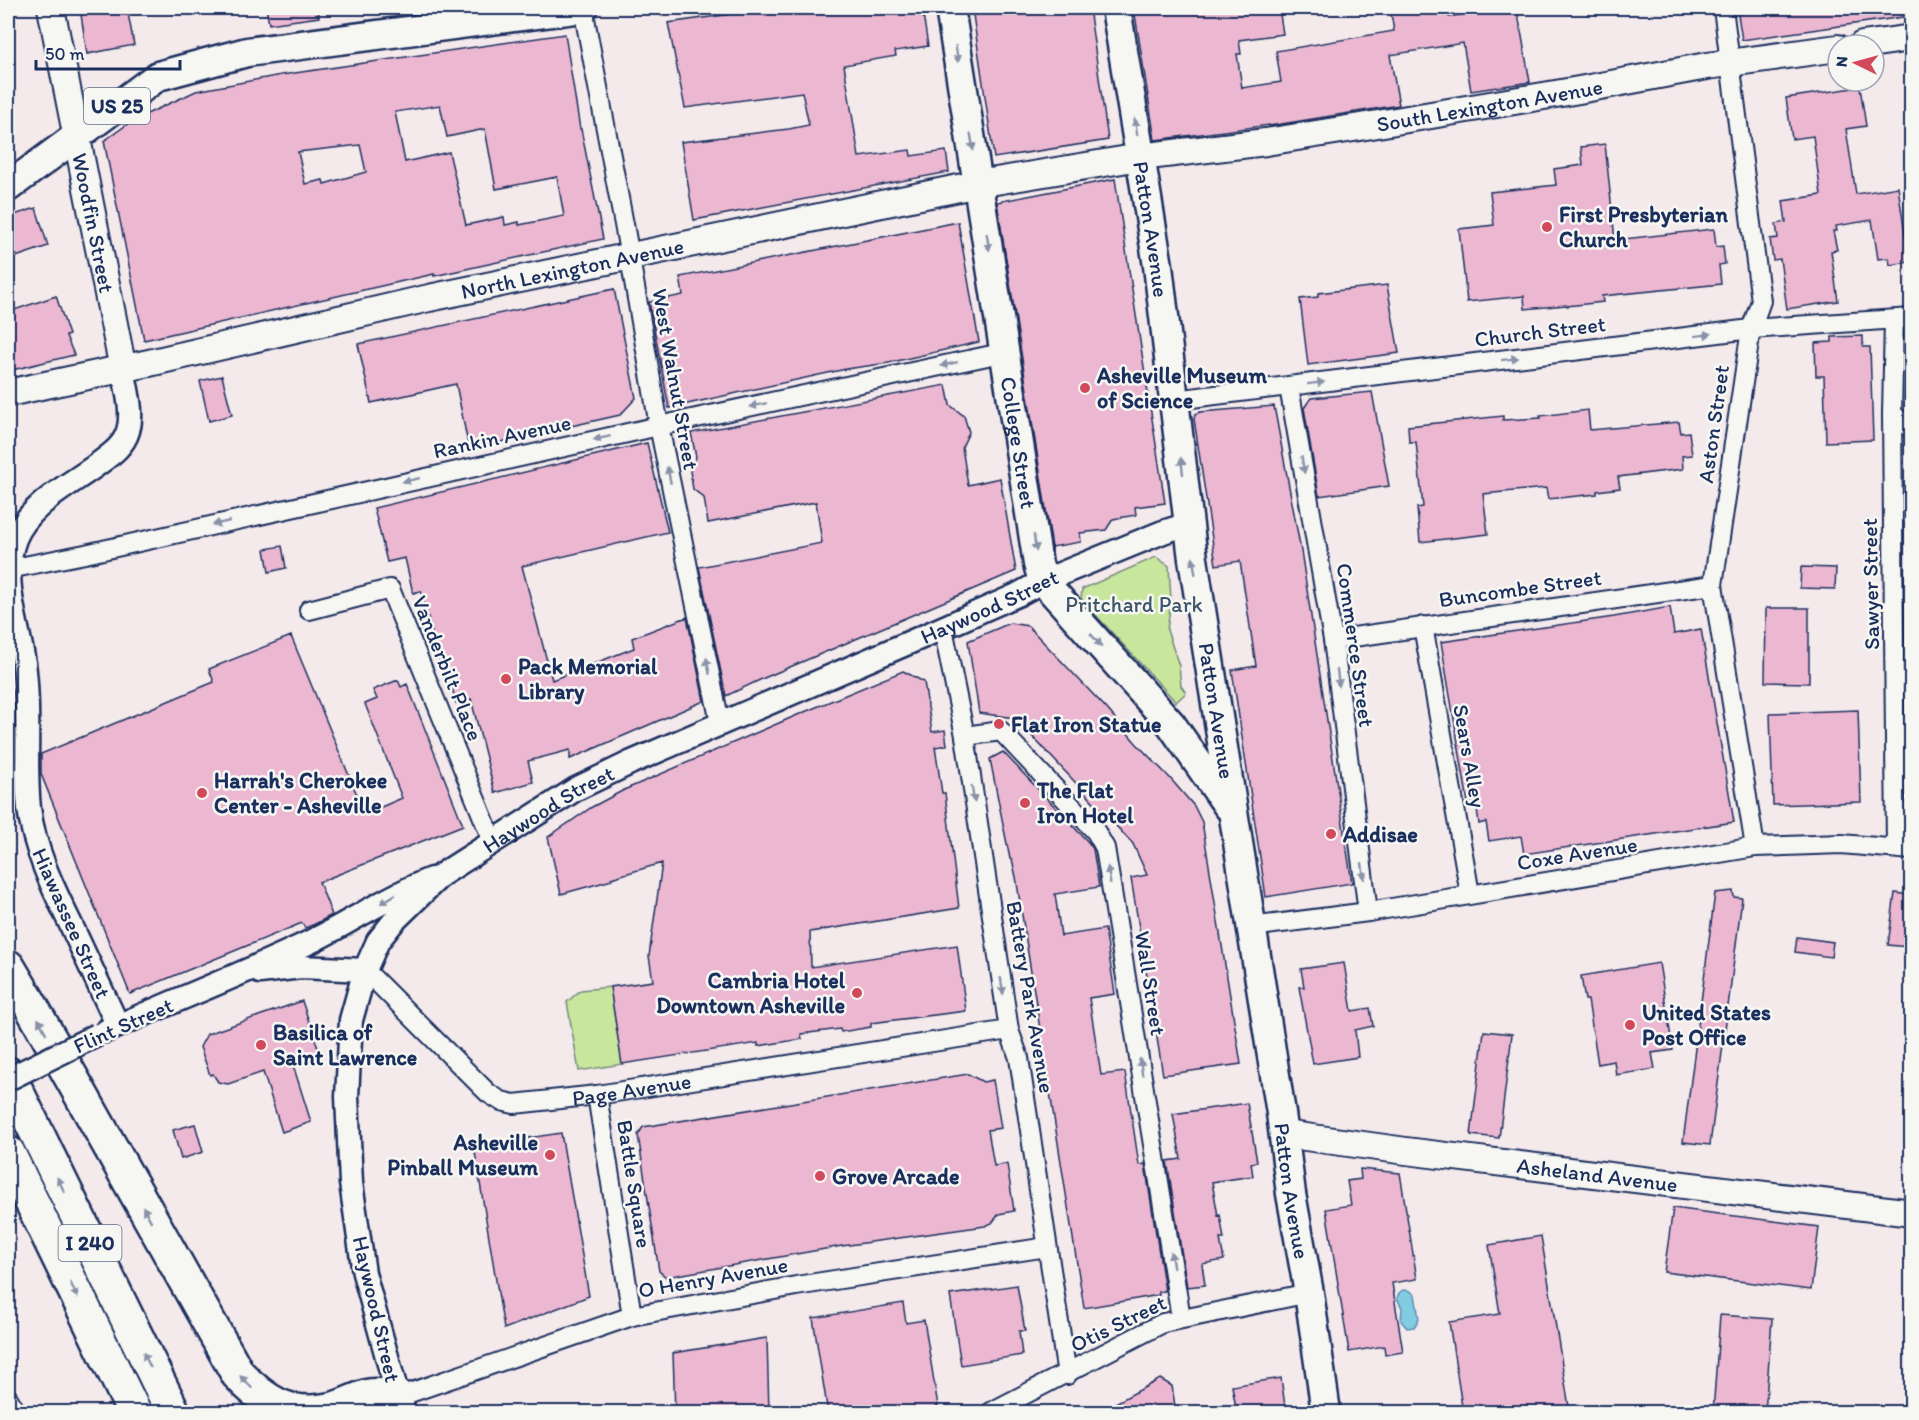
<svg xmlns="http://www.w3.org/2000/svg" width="1919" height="1420" font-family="Itim,sans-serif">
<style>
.green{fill:#c9e69d;stroke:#728a7e;stroke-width:1.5}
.water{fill:#82cce2;stroke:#598dad;stroke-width:1.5}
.building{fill:#ecb7d1;stroke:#1b2f5e;stroke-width:1.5;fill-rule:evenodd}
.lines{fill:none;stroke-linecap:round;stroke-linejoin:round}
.minor-casing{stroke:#1b2f5e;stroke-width:22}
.tertiary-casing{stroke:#1b2f5e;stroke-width:27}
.secondary-casing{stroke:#1b2f5e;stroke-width:30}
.primary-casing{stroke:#1b2f5e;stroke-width:33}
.motorway-casing{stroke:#1b2f5e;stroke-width:38}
.minor{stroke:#f6f6f2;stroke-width:18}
.tertiary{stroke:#f6f6f2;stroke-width:22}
.secondary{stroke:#f6f6f2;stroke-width:26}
.primary{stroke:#f6f6f2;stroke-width:28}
.motorway{stroke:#f6f6f2;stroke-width:33}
.tertiary-bridge-casing{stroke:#1b2f5e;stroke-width:27;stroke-linecap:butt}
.tertiary-bridge{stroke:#f6f6f2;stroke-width:22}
.oneway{fill:#8892a8}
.poi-dot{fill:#d1495b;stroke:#f6f6f2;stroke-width:2}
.labels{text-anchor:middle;stroke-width:5;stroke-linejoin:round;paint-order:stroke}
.shield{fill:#f6f6f2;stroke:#5d6b8a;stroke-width:1.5}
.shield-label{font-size:21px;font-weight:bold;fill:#1b2f5e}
.street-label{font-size:22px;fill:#1b2f5e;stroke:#f6f6f2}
.poi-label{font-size:22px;font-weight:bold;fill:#1b2f5e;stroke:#f6f6f2;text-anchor:start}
.park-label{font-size:22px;fill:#3e546b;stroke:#f6f6f2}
</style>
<rect width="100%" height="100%" fill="#f4e9eb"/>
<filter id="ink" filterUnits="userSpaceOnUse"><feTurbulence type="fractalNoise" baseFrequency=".0167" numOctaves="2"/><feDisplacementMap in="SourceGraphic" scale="12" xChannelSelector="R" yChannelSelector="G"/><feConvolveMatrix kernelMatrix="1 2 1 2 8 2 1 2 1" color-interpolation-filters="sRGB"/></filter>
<g filter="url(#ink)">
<path class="green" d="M 1156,557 L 1169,566 L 1171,601 L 1167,630 L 1179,666 L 1181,686 L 1186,693 L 1176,702 L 1081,599 L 1082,589 Z
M 610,987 L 622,1064 L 579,1071 L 567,1002 L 581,990 Z"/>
<path class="water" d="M 1403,1290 L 1410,1291 L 1415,1295 L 1419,1319 L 1414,1327 L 1407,1328 L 1401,1321 L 1402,1308 L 1397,1298 L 1399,1293 Z"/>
<path class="building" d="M 80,8 L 127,8 L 134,45 L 87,54 Z
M 266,8 L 318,8 L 319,17 L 269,24 Z
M 774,8 L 922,8 L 928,46 L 895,51 L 896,56 L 844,65 L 859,157 L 910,150 L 911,156 L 946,151 L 949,172 L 694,220 L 681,142 L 789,129 L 809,125 L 802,92 L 685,108 L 668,23 Z
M 972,8 L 1089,8 L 1108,140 L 994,158 Z
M 1134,8 L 1279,8 L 1283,34 L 1239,40 L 1241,54 L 1237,54 L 1242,88 L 1281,82 L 1276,51 L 1394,31 L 1390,8 L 1447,8 L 1449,17 L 1484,11 L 1483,8 L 1517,8 L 1530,82 L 1471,91 L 1463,43 L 1390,55 L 1399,105 L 1269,126 L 1269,125 L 1155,140 Z
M 1737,8 L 1902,8 L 1903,17 L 1742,40 Z
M 565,34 L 580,129 L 581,129 L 603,239 L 434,276 L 434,274 L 144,340 L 104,141 L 132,121 L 196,91 L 281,75 ZM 440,105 L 447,137 L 485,129 L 496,189 L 557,177 L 564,216 L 519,225 L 519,222 L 505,225 L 504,217 L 466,225 L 449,152 L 405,162 L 395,112 ZM 360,145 L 366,172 L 324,184 L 323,180 L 305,184 L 298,152 Z
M 1860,87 L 1866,126 L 1846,129 L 1856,194 L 1898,187 L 1909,262 L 1890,265 L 1889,258 L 1878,259 L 1872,220 L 1836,226 L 1837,231 L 1833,231 L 1837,250 L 1831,251 L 1838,301 L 1787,309 L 1780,259 L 1773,260 L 1770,239 L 1778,238 L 1776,224 L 1786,222 L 1783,201 L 1821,195 L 1813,136 L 1792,139 L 1786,98 Z
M 1605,144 L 1615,240 L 1714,229 L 1716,247 L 1723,246 L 1725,264 L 1719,265 L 1721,284 L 1602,296 L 1603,302 L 1567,306 L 1566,305 L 1525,309 L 1524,296 L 1467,302 L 1459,229 L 1494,225 L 1490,192 L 1556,185 L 1554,169 L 1583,165 L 1581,147 Z
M 1115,179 L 1165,503 L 1135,507 L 1136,515 L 1113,519 L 1106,530 L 1080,533 L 1081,542 L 1052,547 L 997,202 Z
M 36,208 L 48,246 L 16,257 L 8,231 L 8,217 Z
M 958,222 L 979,342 L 888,363 L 846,369 L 669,408 L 649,302 L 683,295 L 680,277 Z
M 1387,285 L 1399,353 L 1308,365 L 1300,299 L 1318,297 L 1318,293 Z
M 614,289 L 636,398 L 620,415 L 469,449 L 456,384 L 371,403 L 358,344 Z
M 56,296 L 69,335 L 66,336 L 74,355 L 8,371 L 8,312 Z
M 1863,336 L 1863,347 L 1870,347 L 1873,440 L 1826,442 L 1824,376 L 1816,376 L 1815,343 L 1832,342 L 1832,337 Z
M 222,376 L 232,415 L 209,421 L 200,381 Z
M 946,385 L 950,405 L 964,416 L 969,432 L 962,447 L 968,485 L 1000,478 L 1016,571 L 764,678 L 726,696 L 699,567 L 822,543 L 816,502 L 708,523 L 704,498 L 693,489 L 690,471 L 696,457 L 691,433 Z
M 1372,392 L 1389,486 L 1319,496 L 1304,408 L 1311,398 Z
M 1274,406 L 1301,551 L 1352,883 L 1266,897 L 1232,670 L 1256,666 L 1240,561 L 1216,565 L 1194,419 L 1195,414 L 1200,412 Z
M 1588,410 L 1590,430 L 1679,422 L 1681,433 L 1689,432 L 1692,455 L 1682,456 L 1683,469 L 1618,477 L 1620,488 L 1597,491 L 1597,494 L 1548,499 L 1546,488 L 1483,494 L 1488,534 L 1420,542 L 1417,508 L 1423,507 L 1416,442 L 1409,442 L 1408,426 L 1503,416 L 1503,420 L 1541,418 L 1540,416 Z
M 647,443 L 668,532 L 522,566 L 552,680 L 634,648 L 632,638 L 687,617 L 704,701 L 570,759 L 570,750 L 528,761 L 533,782 L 495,793 L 471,699 L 456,703 L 447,668 L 442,670 L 421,591 L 413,593 L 405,558 L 387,562 L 374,508 Z
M 282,546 L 286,568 L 269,572 L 265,549 Z
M 1801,567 L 1836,568 L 1835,589 L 1800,588 Z
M 1670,607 L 1674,634 L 1701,629 L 1734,822 L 1524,854 L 1521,836 L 1489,841 L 1486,822 L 1479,824 L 1476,801 L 1468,803 L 1441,642 L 1614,617 Z
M 1766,608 L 1809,608 L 1809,683 L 1765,682 Z
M 1010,623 L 1028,626 L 1047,646 L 1107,709 L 1136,743 L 1169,777 L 1194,806 L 1202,822 L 1241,1064 L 1163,1075 L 1131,878 L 1147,875 L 1133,844 L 1015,718 L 979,713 L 968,641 Z
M 291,636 L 365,814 L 402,798 L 365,704 L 377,699 L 373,690 L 398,680 L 401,687 L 407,684 L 463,825 L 319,882 L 332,915 L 315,924 L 305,928 L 302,923 L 130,994 L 41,774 L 41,754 L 214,682 L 209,669 Z
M 903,671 L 924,682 L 932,732 L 945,730 L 947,745 L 935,747 L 942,793 L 945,793 L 959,908 L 810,932 L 811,967 L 957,945 L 966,1011 L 871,1023 L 871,1027 L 841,1032 L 840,1029 L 801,1034 L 802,1039 L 758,1046 L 758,1043 L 622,1064 L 610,987 L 653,981 L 649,956 L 662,863 L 611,878 L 612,880 L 561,894 L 548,837 L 592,807 L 624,790 L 802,713 Z
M 1858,710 L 1861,802 L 1773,805 L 1770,713 Z
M 1003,752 L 1089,843 L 1093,849 L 1099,887 L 1055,894 L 1061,936 L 1105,929 L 1115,994 L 1089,998 L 1101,1075 L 1125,1072 L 1139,1165 L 1145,1164 L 1165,1291 L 1159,1292 L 1159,1295 L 1084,1308 L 1016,877 L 1012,859 L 1010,859 L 990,759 Z
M 1733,891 L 1734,897 L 1742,898 L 1710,1145 L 1683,1142 L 1715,893 Z
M 1895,893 L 1911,895 L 1911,926 L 1909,947 L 1888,945 Z
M 1797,937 L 1833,942 L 1831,957 L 1795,952 Z
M 1344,963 L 1352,1011 L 1370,1008 L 1373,1026 L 1355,1030 L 1358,1057 L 1313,1064 L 1299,987 L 1304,987 L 1301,969 Z
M 1659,963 L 1673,1050 L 1652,1053 L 1655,1069 L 1616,1075 L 1614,1061 L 1598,1064 L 1588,1000 L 1585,1000 L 1581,976 Z
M 302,1001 L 320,1054 L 293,1065 L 311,1122 L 282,1132 L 263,1072 L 228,1084 L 218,1082 L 213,1074 L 210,1075 L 200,1047 L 207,1034 L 210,1033 Z
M 1484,1031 L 1512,1034 L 1499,1138 L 1471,1135 Z
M 968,1074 L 983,1082 L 993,1080 L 1001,1128 L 988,1130 L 994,1166 L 1007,1164 L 1014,1211 L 999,1214 L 992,1223 L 985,1226 L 842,1246 L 666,1277 L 659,1271 L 638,1135 L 643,1127 Z
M 1247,1103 L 1257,1162 L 1251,1163 L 1253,1176 L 1212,1182 L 1218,1216 L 1220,1215 L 1224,1239 L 1220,1239 L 1224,1260 L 1202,1264 L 1205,1285 L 1187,1287 L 1167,1161 L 1181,1159 L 1173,1114 Z
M 195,1124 L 203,1152 L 181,1159 L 173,1130 Z
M 561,1133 L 589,1296 L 504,1329 L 474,1146 Z
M 1360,1169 L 1400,1173 L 1417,1279 L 1392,1283 L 1403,1352 L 1385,1355 L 1384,1346 L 1349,1352 L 1326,1209 L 1351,1205 L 1347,1181 L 1361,1179 Z
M 1673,1208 L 1819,1227 L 1811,1290 L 1664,1272 Z
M 1541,1236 L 1570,1413 L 1463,1413 L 1449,1322 L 1500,1314 L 1489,1245 Z
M 1017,1285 L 1025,1331 L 1019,1331 L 1022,1355 L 961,1365 L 950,1295 Z
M 903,1303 L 906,1323 L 924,1320 L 938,1406 L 925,1413 L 828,1413 L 813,1318 Z
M 1720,1315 L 1772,1319 L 1765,1413 L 1713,1413 Z
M 767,1338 L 769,1413 L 675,1413 L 673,1353 Z
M 1281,1378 L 1286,1413 L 1237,1413 L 1232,1386 Z
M 1160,1379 L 1172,1386 L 1176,1413 L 1097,1413 Z"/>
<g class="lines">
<defs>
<g id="minor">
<path d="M 583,8 L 626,235 L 659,426 L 720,723"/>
<path d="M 1723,8 L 1761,301 L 1751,329 L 1713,585 L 1755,847"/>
<path d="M 1894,320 L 1892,414 L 1896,848"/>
<path d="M 1289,387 L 1333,640 L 1368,912"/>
<path d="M 1175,400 L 1751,329 L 1912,318"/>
<path d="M 1892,414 L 1912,429"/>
<path d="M 9,569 L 85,554 L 659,426 L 1006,352"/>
<path d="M 309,610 L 390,589 L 493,842"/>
<path d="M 1423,626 L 1470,894"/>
<path d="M 943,628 L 965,736 L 1009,1030 L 1019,1058 L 1067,1375"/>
<path d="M 1333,640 L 1713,585"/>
<path d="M 965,736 L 1001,731 L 1096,832 L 1105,848 L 1181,1318"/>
<path d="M 1251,927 L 1368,912 L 1755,847 L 1841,844 L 1912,850"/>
<path id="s1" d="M 365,970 L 488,1093 L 501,1101 L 514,1104 L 597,1095 L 1009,1030"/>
<path d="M 597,1095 L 632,1316"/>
<path d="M 398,1397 L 632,1316 L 796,1286 L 1047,1247"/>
<path d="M 8,1398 L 16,1412"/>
<path d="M 991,1412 L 1163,1323 L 1309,1293"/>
</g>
<g id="tertiary">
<path d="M 260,972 L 301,967 L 365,970"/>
<path d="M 118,1026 C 103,993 87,960 72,927 C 54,890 34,850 29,808 C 24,760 31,712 24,663 C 18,624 0,578 15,539 C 28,506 66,487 94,467 C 107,457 123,448 128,431 C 134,412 126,388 123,369"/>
<path d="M 106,1031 C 175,1000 246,973 314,940 C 354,920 390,895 431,879"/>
<path id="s2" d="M 404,1412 L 398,1397 L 364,1273 L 351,1183 L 347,1097 L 351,1020 L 365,970 L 378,941 L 394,921 L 441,875 L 576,789 L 632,762 L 922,637 L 1017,595 L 1043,581 L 1163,532 L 1188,524"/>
</g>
<g id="secondary">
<path id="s3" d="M 51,8 L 123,369"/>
<path d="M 1862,45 L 1912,38"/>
<path id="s4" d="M 8,393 L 149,363 L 429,298 L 978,184 L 1140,157 L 1266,142 L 1360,127 L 1579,90 L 1707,66 L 1838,48"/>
<path id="s5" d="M 1284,1134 L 1406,1151 L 1912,1213"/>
</g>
<g id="primary">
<path id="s6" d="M 950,8 L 1038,564 L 1043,581 L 1171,724 L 1228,806"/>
<path id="s7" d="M 1116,8 L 1158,266 L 1193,559 L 1281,1113 L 1291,1194 L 1309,1293 L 1326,1412"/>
<path d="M 8,187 L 158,76 L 247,52 L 583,8"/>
</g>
<path id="motorway" d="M 8,967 L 30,1004 L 238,1374 C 264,1402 289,1418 329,1410 C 343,1408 356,1399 369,1396 C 378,1394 389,1397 398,1397
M 8,1074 L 173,1412
M 8,1153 L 134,1412"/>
</defs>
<use href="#minor" class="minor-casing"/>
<use href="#tertiary" class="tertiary-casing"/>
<use href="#secondary" class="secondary-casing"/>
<use href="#primary" class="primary-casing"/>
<use href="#motorway" class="motorway-casing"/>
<use href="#minor" class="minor"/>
<use href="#tertiary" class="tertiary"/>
<use href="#secondary" class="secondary"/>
<use href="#primary" class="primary"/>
<use href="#motorway" class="motorway"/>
<defs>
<path id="tertiary-bridge" d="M 8,1079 L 97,1035"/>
</defs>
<use href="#tertiary-bridge" class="tertiary-bridge-casing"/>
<use href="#tertiary-bridge" class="tertiary-bridge"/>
</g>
<defs><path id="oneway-solid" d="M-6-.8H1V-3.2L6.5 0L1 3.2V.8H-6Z" transform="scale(1.5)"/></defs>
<g class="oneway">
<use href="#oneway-solid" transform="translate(957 54) rotate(81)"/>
<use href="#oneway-solid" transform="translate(1136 127) rotate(-99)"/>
<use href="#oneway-solid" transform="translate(972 142) rotate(81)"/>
<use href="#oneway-solid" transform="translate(988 242) rotate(81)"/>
<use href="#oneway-solid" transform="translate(1703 335) rotate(-7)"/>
<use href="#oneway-solid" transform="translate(1510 359) rotate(-7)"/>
<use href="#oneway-solid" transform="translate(949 364) rotate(168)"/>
<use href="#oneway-solid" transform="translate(1316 383) rotate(-7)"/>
<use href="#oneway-solid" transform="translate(758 405) rotate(168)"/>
<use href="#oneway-solid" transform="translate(602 438) rotate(168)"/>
<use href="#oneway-solid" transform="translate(1303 465) rotate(80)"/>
<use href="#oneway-solid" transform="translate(1182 466) rotate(-97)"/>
<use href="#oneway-solid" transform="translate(669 475) rotate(-102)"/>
<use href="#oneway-solid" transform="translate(411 480) rotate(168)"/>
<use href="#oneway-solid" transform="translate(221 523) rotate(167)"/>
<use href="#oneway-solid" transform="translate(1035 543) rotate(82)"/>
<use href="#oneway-solid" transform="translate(1194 566) rotate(-99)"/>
<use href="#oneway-solid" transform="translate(1096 640) rotate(48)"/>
<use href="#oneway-solid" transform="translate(708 666) rotate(-101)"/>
<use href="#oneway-solid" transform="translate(1338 678) rotate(83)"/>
<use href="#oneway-solid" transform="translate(973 794) rotate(81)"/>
<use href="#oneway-solid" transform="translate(1363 871) rotate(83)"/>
<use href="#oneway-solid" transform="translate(1109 875) rotate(-99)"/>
<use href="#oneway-solid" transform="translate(388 899) rotate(149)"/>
<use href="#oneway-solid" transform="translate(1002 986) rotate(81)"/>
<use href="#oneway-solid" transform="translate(42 1026) rotate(-119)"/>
<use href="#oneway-solid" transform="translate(1141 1067) rotate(-99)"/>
<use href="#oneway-solid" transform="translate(61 1185) rotate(-116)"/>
<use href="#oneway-solid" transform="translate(147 1214) rotate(-119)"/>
<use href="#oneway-solid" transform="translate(1172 1260) rotate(-99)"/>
<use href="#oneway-solid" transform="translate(74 1290) rotate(64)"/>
<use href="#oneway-solid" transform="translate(147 1360) rotate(-116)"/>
<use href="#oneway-solid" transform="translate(246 1382) rotate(-134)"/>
</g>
</g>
<g class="poi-dot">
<circle cx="1547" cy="227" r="6"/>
<circle cx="1085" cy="388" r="6"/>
<circle cx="506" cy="679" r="6"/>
<circle cx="999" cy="724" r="6"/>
<circle cx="202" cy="793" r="6"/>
<circle cx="1025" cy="803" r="6"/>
<circle cx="1331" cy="834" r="6"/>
<circle cx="857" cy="993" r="6"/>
<circle cx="1630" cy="1025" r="6"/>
<circle cx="261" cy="1045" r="6"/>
<circle cx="550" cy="1155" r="6"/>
<circle cx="820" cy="1176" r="6"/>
</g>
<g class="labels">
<g class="shield">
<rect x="84" y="88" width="66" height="36" rx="4.5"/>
<rect x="58.5" y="1225" width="63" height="36" rx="4.5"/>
</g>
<g class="shield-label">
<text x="117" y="113">US 25</text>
<text x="90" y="1250">I 240</text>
</g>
<g class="street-label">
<text dy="8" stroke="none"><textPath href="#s4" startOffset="1510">South Lexington Avenue</textPath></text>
<text dy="8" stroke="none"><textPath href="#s3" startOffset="219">Woodfin Street</textPath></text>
<text dy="8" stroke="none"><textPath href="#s7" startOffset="224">Patton Avenue</textPath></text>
<text dy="8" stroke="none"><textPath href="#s4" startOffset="578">North Lexington Avenue</textPath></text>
<text transform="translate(1540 331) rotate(-7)" y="8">Church Street</text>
<text transform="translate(676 379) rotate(80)" y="8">West Walnut Street</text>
<text transform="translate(1713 424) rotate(-82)" y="8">Aston Street</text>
<text transform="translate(502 436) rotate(-12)" y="8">Rankin Avenue</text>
<text dy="8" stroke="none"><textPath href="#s6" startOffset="440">College Street</textPath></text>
<text transform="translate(1870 584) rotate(-91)" y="8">Sawyer Street</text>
<text transform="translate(1520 588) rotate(-8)" y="8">Buncombe Street</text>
<text dy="8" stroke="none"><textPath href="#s2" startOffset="1186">Haywood Street</textPath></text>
<text transform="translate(1356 645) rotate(82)" y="8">Commerce Street</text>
<text transform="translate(448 668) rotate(68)" y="8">Vanderbilt Place</text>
<text dy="8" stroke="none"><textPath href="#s7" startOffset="710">Patton Avenue</textPath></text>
<text transform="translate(1470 756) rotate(80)" y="8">Sears Alley</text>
<text dy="8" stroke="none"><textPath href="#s2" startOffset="700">Haywood Street</textPath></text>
<text transform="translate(1577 853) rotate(-9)" y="8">Coxe Avenue</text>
<text transform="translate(72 923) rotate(66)" y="8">Hiawassee Street</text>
<text transform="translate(1151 983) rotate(81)" y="8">Wall Street</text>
<text transform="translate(1031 997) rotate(80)" y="8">Battery Park Avenue</text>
<text transform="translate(123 1025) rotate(-24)" y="8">Flint Street</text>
<text dy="8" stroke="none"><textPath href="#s1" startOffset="321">Page Avenue</textPath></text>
<text dy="8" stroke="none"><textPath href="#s5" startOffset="316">Asheland Avenue</textPath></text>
<text transform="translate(635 1184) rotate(81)" y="8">Battle Square</text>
<text dy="8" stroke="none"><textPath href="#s7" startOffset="1196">Patton Avenue</textPath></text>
<text transform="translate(713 1277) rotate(-10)" y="8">O Henry Avenue</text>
<text transform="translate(377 1309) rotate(77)" y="8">Haywood Street</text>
<text transform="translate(1118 1323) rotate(-26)" y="8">Otis Street</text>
</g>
<g class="poi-label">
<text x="1559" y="222">First Presbyterian<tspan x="1559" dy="25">Church</tspan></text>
<text x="1097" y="383">Asheville Museum<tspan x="1097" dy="25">of Science</tspan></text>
<text x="518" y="674">Pack Memorial<tspan x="518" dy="25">Library</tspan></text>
<text x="1011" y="732">Flat Iron Statue</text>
<text x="214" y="788">Harrah's Cherokee<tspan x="214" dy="25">Center - Asheville</tspan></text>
<text x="1037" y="798">The Flat<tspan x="1037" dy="25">Iron Hotel</tspan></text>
<text x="1343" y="842">Addisae</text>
<text x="845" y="988" text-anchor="end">Cambria Hotel<tspan x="845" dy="25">Downtown Asheville</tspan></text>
<text x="1642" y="1020">United States<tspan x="1642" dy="25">Post Office</tspan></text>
<text x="273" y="1040">Basilica of<tspan x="273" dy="25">Saint Lawrence</tspan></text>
<text x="538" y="1150" text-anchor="end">Asheville<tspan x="538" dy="25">Pinball Museum</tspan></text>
<text x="832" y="1184">Grove Arcade</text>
</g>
<g class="park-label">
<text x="1134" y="612">Pritchard Park</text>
</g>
</g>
<rect width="1919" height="1420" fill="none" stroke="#f6f6f2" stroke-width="30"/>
<rect x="15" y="15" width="1889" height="1390" fill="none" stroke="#1b2f5e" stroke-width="2" filter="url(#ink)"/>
<g transform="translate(1856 63) rotate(275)"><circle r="28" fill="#f6f6f2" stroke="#9ea6b7" stroke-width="1.5"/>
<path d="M0-4.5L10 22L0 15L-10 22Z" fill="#d1495b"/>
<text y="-9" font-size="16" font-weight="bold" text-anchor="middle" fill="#1b2f5e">N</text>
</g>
<path d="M36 60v9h144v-9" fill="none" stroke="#1b2f5e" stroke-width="3"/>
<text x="45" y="60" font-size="18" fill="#1b2f5e" stroke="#f6f6f2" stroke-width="4.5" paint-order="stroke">50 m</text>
</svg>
